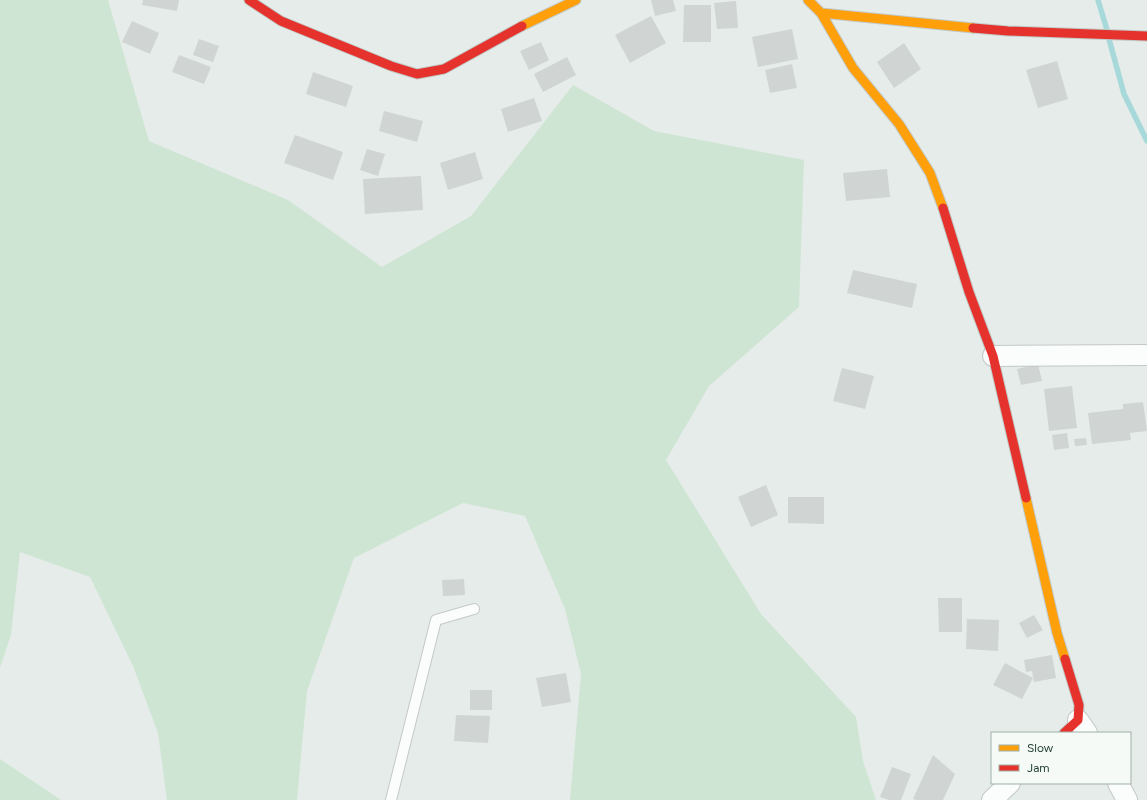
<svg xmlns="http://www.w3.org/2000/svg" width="1147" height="800" font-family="Figtree,sans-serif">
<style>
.green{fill:#cfe5d4}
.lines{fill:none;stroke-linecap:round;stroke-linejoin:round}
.stream{stroke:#a7d8da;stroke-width:5.5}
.building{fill:#d0d5d3}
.lane-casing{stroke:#c3c9c6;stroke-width:12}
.street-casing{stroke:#c3c9c6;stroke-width:22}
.slow-casing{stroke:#c1c9c6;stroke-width:11}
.jam-casing{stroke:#c1c9c6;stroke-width:11}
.lane{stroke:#fbfcfc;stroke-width:10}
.street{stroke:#fbfcfc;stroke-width:20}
.slow{stroke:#ff9f0a;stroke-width:9}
.jam{stroke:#e5322d;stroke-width:9}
</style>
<rect width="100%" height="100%" fill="#e6ece9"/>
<path class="green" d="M 0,0 L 108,0 L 149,141 L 288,200 L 382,267 L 471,216 L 573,85 L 654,131 L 804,160 L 799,307 L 709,386 L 666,460 L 761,614 L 856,717 L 863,761 L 876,800 L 570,800 L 581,674 L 565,609 L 525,516 L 463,503 L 354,558 L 307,691 L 297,800 L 167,800 L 158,733 L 133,666 L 90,577 L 20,552 L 11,635 L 0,668 Z
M 0,759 L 61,800 L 0,800 Z"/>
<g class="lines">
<path class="stream" d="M 1098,0 L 1107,30
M 1109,39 L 1124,94 L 1147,141"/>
</g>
<path class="building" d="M 143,0 L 179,0 L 177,11 L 142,5 Z
M 651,0 L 673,0 L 676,11 L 655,16 Z
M 736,1 L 738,28 L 717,29 L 714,3 Z
M 684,5 L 711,5 L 711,42 L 683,42 Z
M 651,16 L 666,43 L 630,63 L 615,35 Z
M 132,21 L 159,33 L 150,54 L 122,42 Z
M 792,29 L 798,59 L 758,67 L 752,37 Z
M 199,39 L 219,46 L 213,62 L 193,55 Z
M 541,42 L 549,60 L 529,70 L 520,51 Z
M 904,43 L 921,69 L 894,88 L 877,62 Z
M 179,55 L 211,67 L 204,84 L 172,72 Z
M 567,57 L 576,75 L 543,92 L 534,74 Z
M 1057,61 L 1068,99 L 1038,108 L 1026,70 Z
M 792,64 L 797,88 L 770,93 L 765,70 Z
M 313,72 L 353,86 L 346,107 L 306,94 Z
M 534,98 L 542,121 L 508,132 L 501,109 Z
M 384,111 L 423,121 L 417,142 L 379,131 Z
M 295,135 L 343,152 L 333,180 L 284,163 Z
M 367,149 L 385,154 L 378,176 L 360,170 Z
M 475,152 L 483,179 L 448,190 L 440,163 Z
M 887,169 L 890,197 L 846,201 L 843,173 Z
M 421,176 L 423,210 L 365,214 L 363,179 Z
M 853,270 L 917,284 L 912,308 L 847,293 Z
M 1038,364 L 1042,381 L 1021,385 L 1017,369 Z
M 842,368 L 874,376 L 865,409 L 833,401 Z
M 1072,386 L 1077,428 L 1049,431 L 1044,389 Z
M 1143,402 L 1147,431 L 1130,433 L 1131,440 L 1092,444 L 1088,413 L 1123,409 L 1123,404 Z
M 1067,433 L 1069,448 L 1054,450 L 1052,435 Z
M 1086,438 L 1087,445 L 1075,446 L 1074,439 Z
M 766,485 L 778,515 L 751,527 L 738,497 Z
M 788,497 L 824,497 L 824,524 L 788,523 Z
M 464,579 L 465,595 L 443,596 L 442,580 Z
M 938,598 L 962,598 L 962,632 L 939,632 Z
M 1034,615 L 1043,630 L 1027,638 L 1019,623 Z
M 967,619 L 999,620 L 998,651 L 966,649 Z
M 1052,655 L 1056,678 L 1034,682 L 1032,671 L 1026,672 L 1024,660 Z
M 1005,663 L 1033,678 L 1022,699 L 993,685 Z
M 566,673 L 571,702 L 542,707 L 536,678 Z
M 470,690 L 492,690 L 492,710 L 470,710 Z
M 456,715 L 490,716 L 488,743 L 454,741 Z
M 933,755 L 955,774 L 943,800 L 916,800 L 913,799 Z
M 892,767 L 911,774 L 901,800 L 889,800 L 880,797 Z"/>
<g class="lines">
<defs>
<path id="lane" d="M 391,800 L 436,620 L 474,609"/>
<path id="street" d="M 993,356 L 1147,355
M 1078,720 L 1087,733
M 1118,783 L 1127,800
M 992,800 L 1010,783"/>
<path id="slow" d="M 808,0 L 821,13 L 853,68 L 899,124 L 930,173 L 943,208
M 821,13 L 973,28
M 522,26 L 576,0
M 1026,498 L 1057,633 L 1065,659"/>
<path id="jam" d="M 249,0 L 281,21 L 391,66 L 417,74 L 444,69 L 522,26
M 973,28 L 1008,31 L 1147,36
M 943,208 L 969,292 L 993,356 L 1026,498
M 1064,733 L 1078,720 L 1079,705 L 1065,659"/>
</defs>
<use href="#lane" class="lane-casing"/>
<use href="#street" class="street-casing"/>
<use href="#slow" class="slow-casing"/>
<use href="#jam" class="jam-casing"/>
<use href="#lane" class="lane"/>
<use href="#street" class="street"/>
<use href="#slow" class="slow"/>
<use href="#jam" class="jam"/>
</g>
<rect x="991" y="732" width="140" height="52" fill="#f5faf7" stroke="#a1b0a9"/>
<rect x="999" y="745" width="20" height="6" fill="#ff9f0a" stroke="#a1b0a9"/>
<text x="1027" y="752" font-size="12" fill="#234035">Slow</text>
<rect x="999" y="765" width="20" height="6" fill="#e5322d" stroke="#a1b0a9"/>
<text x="1027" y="772" font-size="12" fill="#234035">Jam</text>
</svg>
